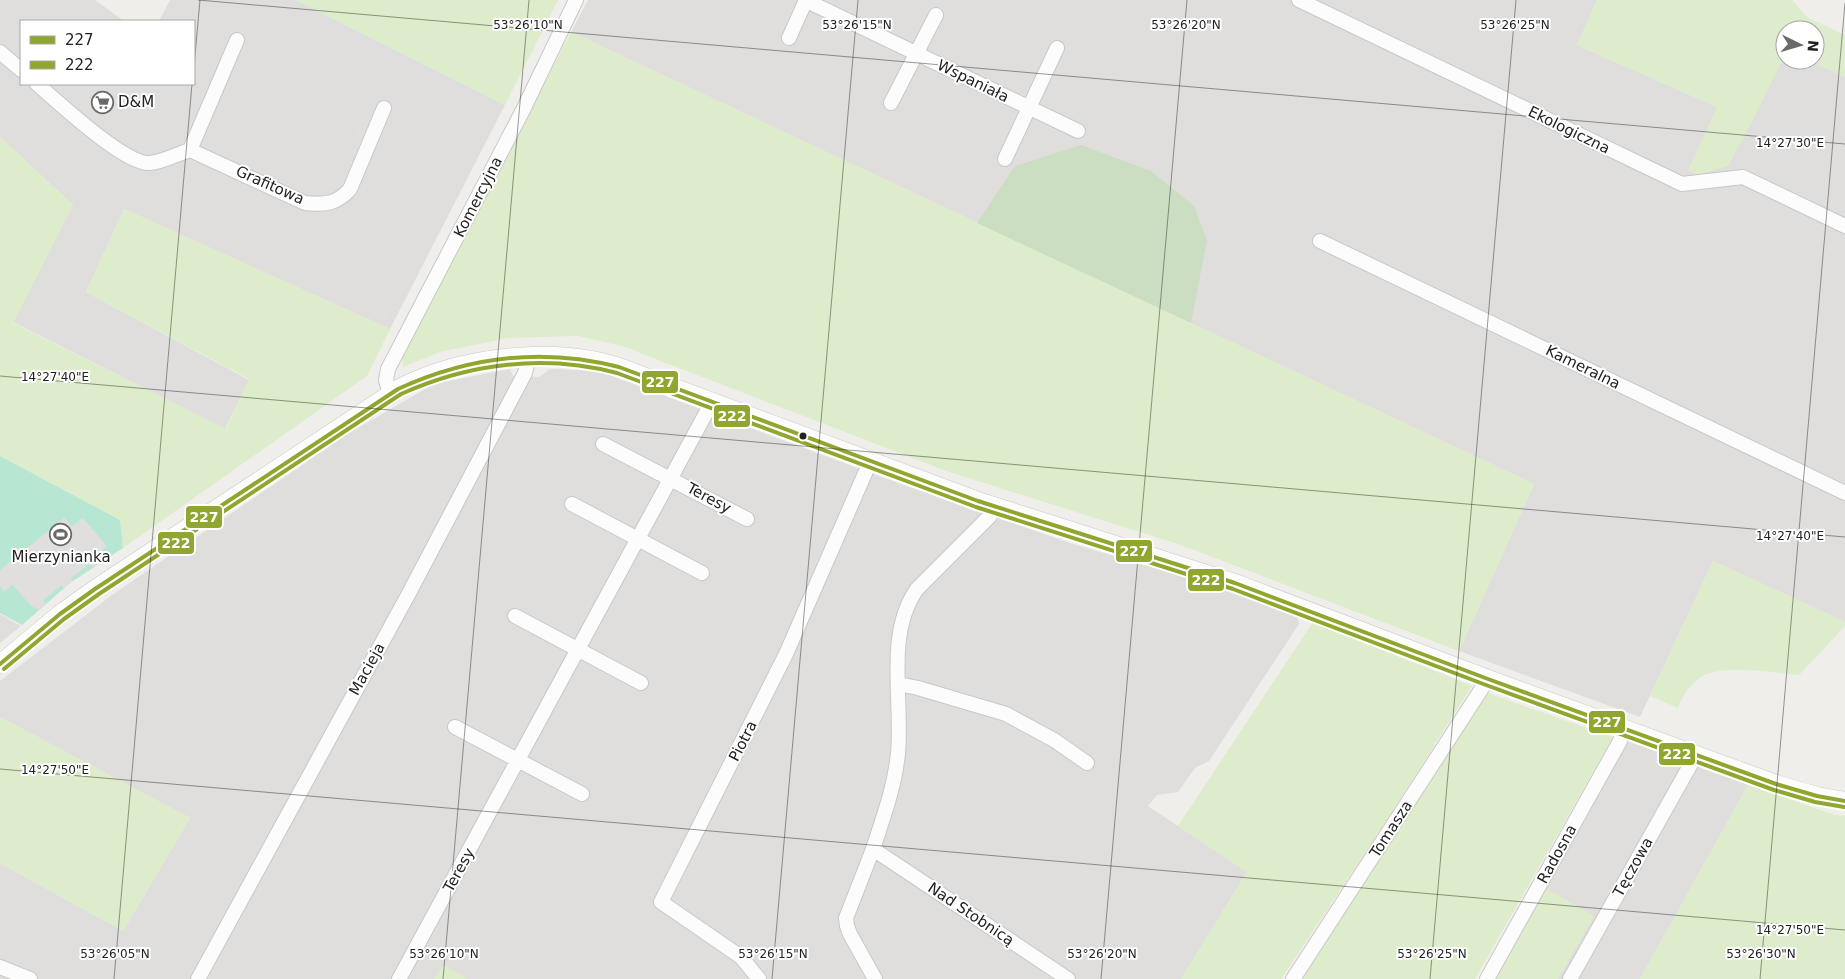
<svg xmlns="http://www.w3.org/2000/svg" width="1845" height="979" font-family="'DejaVu Sans',sans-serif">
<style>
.residential{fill:#dfdedc}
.grass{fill:#ddeccb}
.forest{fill:#cbdec1}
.pitch{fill:#b7e6d2}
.parking{fill:#e0dfde}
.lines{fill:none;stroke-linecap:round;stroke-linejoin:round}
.minor-casing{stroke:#c9c8c7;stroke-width:16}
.tertiary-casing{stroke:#c9c8c7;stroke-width:19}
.minor{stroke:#fdfcfc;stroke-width:14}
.tertiary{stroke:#fdfcfc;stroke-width:18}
.bus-1-casing{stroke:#fff;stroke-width:8}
.bus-2-casing{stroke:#fff;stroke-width:8}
.bus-1{stroke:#8fa62f;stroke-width:4}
.bus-2{stroke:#8fa62f;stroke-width:4}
.ticks{fill:none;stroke:#222;stroke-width:1;stroke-opacity:0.45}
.bus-dot{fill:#222;stroke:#fff;stroke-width:2}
.labels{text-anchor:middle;stroke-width:4;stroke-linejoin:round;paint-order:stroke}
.street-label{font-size:15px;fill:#222;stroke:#fff}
.poi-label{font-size:15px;fill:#222;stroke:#fff;text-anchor:start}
.ticks-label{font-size:12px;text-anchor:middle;fill:#222;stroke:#fff;stroke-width:4;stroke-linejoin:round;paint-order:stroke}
.line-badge{stroke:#fff;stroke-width:2}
.badge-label{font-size:14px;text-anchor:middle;font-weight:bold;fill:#fff}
</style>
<rect width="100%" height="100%" fill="#f0eeeb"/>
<path class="residential" d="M 0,0 L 95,0 L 124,21 L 21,21 L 21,84 L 194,84 L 194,21 L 159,21 L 170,0 L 296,0 L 505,105 L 390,329 L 124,209 L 86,292 L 249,380 L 225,429 L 13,322 L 73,205 L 0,137 Z
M 588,0 L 1597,0 L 1577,45 L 1751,122 L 1785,54 L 1785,60 L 1809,60 L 1845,77 L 1845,622 L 1713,561 L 1640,717 L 1459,651 L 1534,484 L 571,32 Z
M 510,369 L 513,376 L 539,377 L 550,369 L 599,371 L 887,479 L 1070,543 L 1219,587 L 1297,617 L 1299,624 L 1209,761 L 1195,768 L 1178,792 L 1157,795 L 1148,806 L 1247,872 L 1181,979 L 0,979 L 0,863 L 123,931 L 190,818 L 0,717 L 0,681 L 112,595 L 346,435 L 434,384 Z
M 0,614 L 21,626 L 0,643 Z
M 1627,741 L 1748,785 L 1640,979 L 1495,979 Z"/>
<path class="grass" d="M 296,0 L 558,0 L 505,105 Z
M 1597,0 L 1792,0 L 1808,18 L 1845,35 L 1845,77 L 1809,60 L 1815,60 L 1815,30 L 1785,30 L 1785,54 L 1752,122 L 1728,166 L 1696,175 L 1688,170 L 1717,107 L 1577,45 Z
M 571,32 L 1534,484 L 1459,651 L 1181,545 L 949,472 L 622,346 L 578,336 L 508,338 L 440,352 L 403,367 L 402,358 Z
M 0,137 L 73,205 L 13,323 L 226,429 L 249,379 L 86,292 L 124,209 L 390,329 L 367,376 L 123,548 L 120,520 L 0,456 Z
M 1713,561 L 1845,622 L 1845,626 L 1799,675 C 1776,673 1720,664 1701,677 C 1690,684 1683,695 1678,708 L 1650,696 Z
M 1313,622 L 1472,686 L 1377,835 L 1281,979 L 1181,979 L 1247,872 L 1178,826 Z
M 1487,693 L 1613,737 L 1475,979 L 1295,979 Z
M 0,717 L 190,818 L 123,931 L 0,863 Z
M 1748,785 L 1835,815 L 1845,816 L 1845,979 L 1640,979 Z
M 1546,888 L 1594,916 L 1558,979 L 1495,979 Z
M 443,965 L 468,979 L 434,979 Z"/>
<path class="forest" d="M 1081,145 L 1151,171 L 1194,206 L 1207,240 L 1191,323 L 977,223 L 1015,166 Z"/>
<path class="pitch" d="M 0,456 L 120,520 L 123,548 L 70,583 L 22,625 L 0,613 Z"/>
<path class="parking" d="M 139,112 L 150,117 L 157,126 L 167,131 L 156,150 L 147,146 L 134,146 L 125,141 Z
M 360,121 L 367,132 L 356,158 L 349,149 Z
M 353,268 L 398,293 L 385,321 L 326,290 L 330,280 L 348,276 Z
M 64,518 L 72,526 L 83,518 L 107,546 L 97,554 L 103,561 L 93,568 L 89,564 L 71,578 L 73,581 L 64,588 L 62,585 L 43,600 L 46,604 L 39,610 L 31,606 L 13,585 L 4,591 L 0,586 L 0,570 Z"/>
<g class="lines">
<defs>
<path id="minor" d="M 805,0 L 1078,131
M 1299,0 L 1682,184 L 1743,177 L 1845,226
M 789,38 L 806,0
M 0,52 L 21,70
M 37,84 C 57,101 125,165 150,163 C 163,162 177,154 190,150 L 305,203 C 325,205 337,204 350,189 L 384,108
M 891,103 L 936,15
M 190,150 L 237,40
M 1005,159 L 1057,48
M 1320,241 L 1845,493
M 390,394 L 386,380 L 388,369 L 523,110 L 576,0
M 603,444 L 747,519
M 572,504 L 702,573
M 993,506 L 990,516 L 917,589 C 885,634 903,700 898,753 C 895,786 883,818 873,849 L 1068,979
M 515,616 L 641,683
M 899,684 L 918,688 L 1006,714 L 1054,740 L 1087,763
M 455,727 L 582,794
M 873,849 L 846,918 L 847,926 L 850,934 L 875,979
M 0,967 L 30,979
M 198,979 L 408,595 L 525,373 L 529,356
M 399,979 L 712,402
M 759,979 L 741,957 L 661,902 L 786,654 L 870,462
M 1293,979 L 1488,679
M 1487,979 L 1620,741 L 1624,729
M 1570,979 L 1696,755"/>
<path id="tertiary" d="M 0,664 L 60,614 L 95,589 L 398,389 C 458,357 554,345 619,367 L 978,501 L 1235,583 L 1488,679 L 1776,784 L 1817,796 L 1845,801"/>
</defs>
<use href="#minor" class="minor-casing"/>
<use href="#tertiary" class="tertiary-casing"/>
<use href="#minor" class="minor"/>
<use href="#tertiary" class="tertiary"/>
<defs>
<path id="bus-1" d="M 0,664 L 60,614 L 95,589 L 398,389 C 470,356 542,347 619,367 L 978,501 L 1235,583 L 1488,679 L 1776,784 L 1817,796 L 1845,801"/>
<path id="bus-2" d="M 4,669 L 64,619 L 99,594 L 401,394 C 470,363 544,354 617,373 L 976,507 L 1233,589 L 1486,685 L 1774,790 L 1815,802 L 1844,807"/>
</defs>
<use href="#bus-1" class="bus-1-casing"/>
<use href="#bus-2" class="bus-2-casing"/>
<use href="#bus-1" class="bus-1"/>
<use href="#bus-2" class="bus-2"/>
</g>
<path class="ticks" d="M 198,0 L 1845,144M 194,66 L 200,0M 0,376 L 1845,537M 0,769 L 1845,930M 114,979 L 192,84M 443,979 L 529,0M 772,979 L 858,0M 1101,979 L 1187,0M 1430,979 L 1516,0M 1760,979 L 1845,3"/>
<defs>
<symbol id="supermarket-ring" viewBox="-11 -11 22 22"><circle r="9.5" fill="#fff" stroke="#6a6968" stroke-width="1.5"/><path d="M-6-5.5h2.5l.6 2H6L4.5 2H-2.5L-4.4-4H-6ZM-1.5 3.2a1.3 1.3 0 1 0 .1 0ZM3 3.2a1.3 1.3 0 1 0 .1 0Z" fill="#6a6968"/></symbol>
<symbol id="stadium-ring" viewBox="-11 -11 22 22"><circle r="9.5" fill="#fff" stroke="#6a6968" stroke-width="1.5"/><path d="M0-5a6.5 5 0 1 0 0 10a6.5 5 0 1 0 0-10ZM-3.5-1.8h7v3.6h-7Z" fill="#6a6968"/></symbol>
</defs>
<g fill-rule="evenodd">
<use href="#supermarket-ring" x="90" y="90" width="25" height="25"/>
<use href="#stadium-ring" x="48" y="522" width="25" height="25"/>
</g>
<circle class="bus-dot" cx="803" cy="436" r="4.5"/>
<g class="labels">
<g class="street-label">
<text transform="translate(973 81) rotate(26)" y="5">Wspaniała</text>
<text transform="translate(1569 130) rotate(26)" y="5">Ekologiczna</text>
<text transform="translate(270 185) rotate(24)" y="5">Grafitowa</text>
<text transform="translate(478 197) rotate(-63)" y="5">Komercyjna</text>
<text transform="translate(1583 367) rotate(26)" y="5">Kameralna</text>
<text transform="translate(709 498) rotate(28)" y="5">Teresy</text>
<text transform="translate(367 669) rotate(-61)" y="5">Macieja</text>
<text transform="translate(743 741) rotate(-63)" y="5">Piotra</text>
<text transform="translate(1391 829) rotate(-57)" y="5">Tomasza</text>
<text transform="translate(1557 854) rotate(-61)" y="5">Radosna</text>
<text transform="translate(1633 867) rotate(-61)" y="5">Tęczowa</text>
<text transform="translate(459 870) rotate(-61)" y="5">Teresy</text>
<text transform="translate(971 914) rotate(34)" y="5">Nad Stobnicą</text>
</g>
<g class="poi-label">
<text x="118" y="107">D&amp;M</text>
<text x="61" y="562" text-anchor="middle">Mierzynianka</text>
</g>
</g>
<g class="ticks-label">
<text x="528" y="29">53°26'10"N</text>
<text x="857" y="29">53°26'15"N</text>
<text x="1186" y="29">53°26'20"N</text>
<text x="1515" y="29">53°26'25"N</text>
<text x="1790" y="147">14°27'30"E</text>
<text x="55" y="381">14°27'40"E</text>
<text x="1790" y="540">14°27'40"E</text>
<text x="55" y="774">14°27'50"E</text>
<text x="1790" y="934">14°27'50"E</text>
<text x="115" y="958">53°26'05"N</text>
<text x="444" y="958">53°26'10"N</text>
<text x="773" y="958">53°26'15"N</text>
<text x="1102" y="958">53°26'20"N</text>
<text x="1432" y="958">53°26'25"N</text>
<text x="1761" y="958">53°26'30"N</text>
</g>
<g class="line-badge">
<rect x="641" y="370" width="38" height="24" rx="5" fill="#8fa62f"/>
<rect x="713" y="404" width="38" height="24" rx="5" fill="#8fa62f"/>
<rect x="185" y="505" width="38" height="24" rx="5" fill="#8fa62f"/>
<rect x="157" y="531" width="38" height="24" rx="5" fill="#8fa62f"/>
<rect x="1115" y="539" width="38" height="24" rx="5" fill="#8fa62f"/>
<rect x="1187" y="568" width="38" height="24" rx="5" fill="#8fa62f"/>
<rect x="1588" y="710" width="38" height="24" rx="5" fill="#8fa62f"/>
<rect x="1658" y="742" width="38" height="24" rx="5" fill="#8fa62f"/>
</g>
<g class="badge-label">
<text x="660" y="387">227</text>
<text x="732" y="421">222</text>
<text x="204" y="522">227</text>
<text x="176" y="548">222</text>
<text x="1134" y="556">227</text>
<text x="1206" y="585">222</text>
<text x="1607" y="727">227</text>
<text x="1677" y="759">222</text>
</g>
<rect x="20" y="20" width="175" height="65" fill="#ffffff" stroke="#a7a7a7"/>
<rect x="30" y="36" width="25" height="8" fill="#8fa62f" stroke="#a7a7a7"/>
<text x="65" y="45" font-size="15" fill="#222222">227</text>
<rect x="30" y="61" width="25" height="8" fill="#8fa62f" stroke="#a7a7a7"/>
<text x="65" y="70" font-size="15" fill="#222222">222</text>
<g transform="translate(1800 45) rotate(95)"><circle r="24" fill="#ffffff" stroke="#a7a7a7"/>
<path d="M0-4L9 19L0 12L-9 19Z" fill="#6a6968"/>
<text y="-8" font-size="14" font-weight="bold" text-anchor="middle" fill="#222222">N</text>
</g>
</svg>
